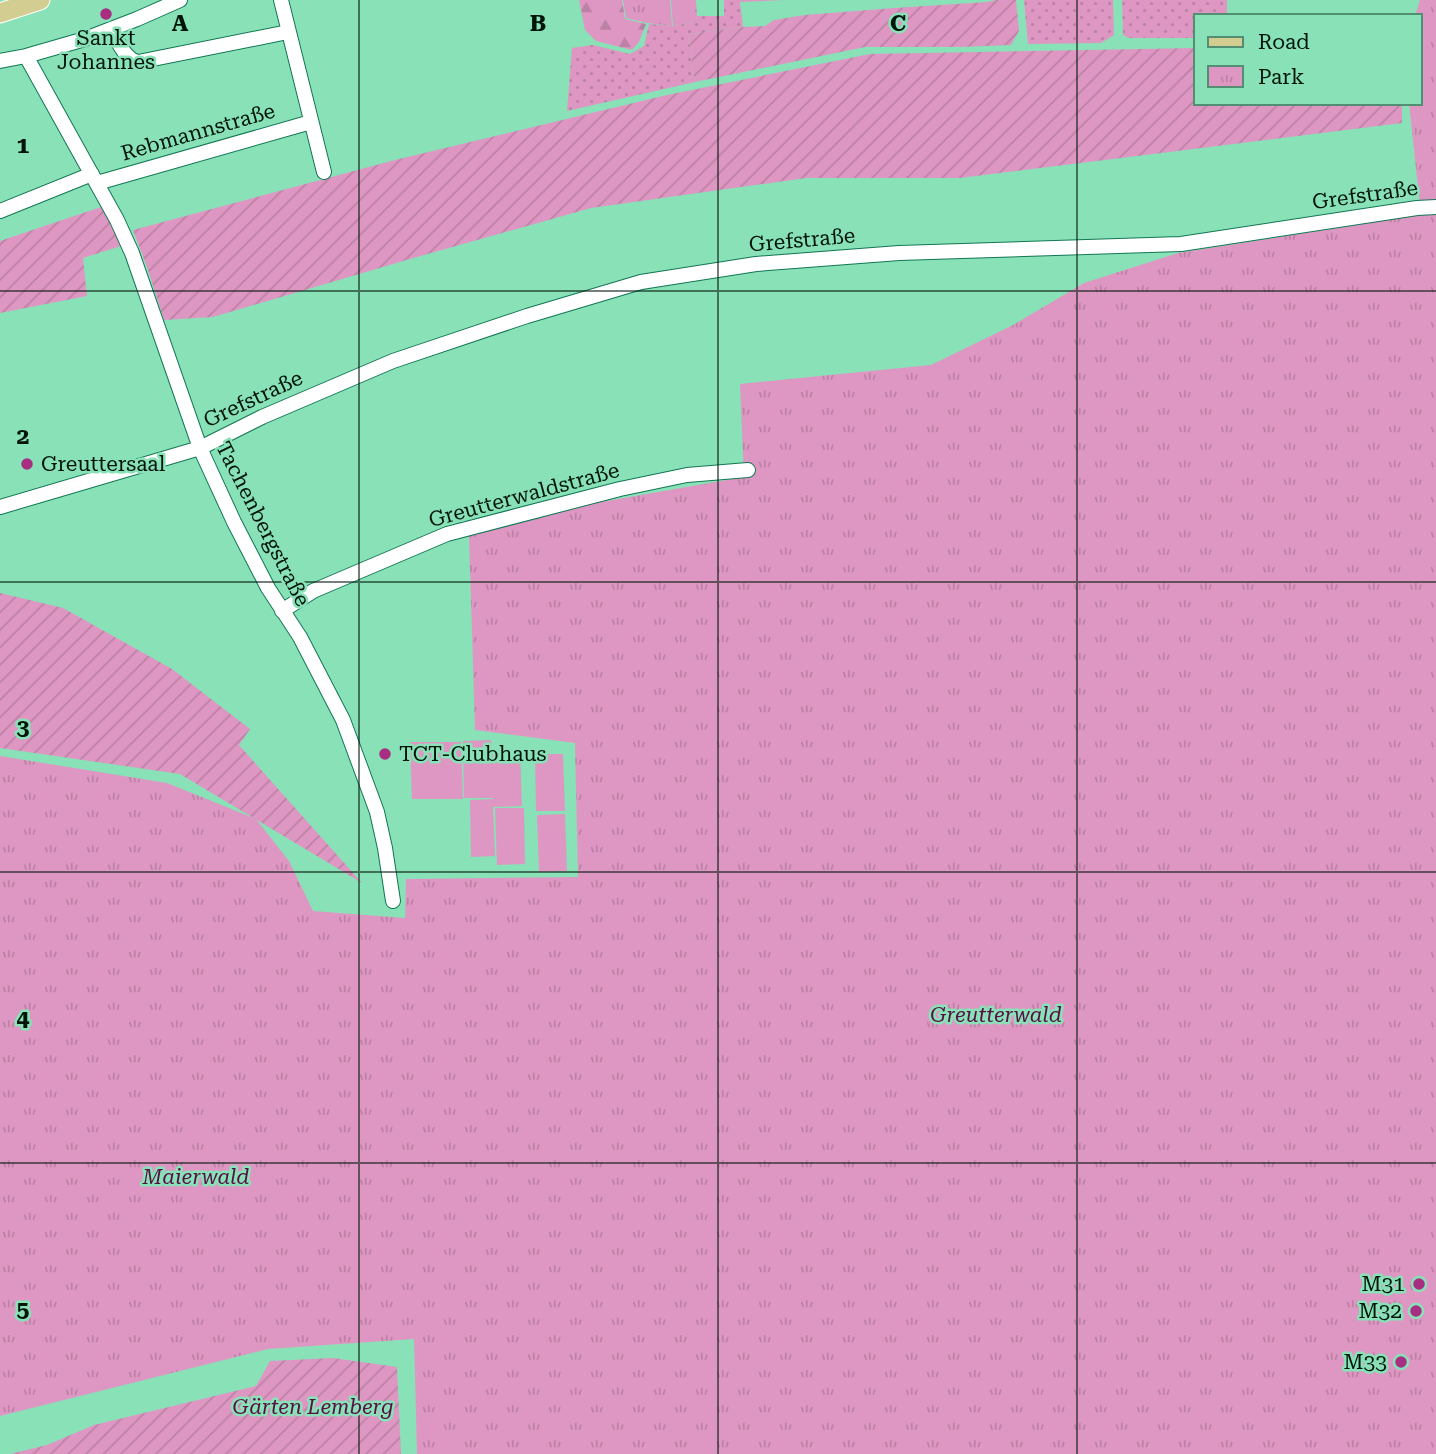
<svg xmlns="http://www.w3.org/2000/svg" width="1436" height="1454" font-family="'Roboto Serif',serif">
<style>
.grass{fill:url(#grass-dots)}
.forest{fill:url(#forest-firs)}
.park{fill:url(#park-tufts)}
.garden{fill:url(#garden-furrows)}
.pitch{fill:#de97c2}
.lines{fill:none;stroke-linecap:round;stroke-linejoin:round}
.minor-casing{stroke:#127753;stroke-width:16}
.major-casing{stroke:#fff;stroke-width:21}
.minor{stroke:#fff;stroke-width:14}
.major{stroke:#d4cd92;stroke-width:19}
.grid{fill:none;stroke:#00150a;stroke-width:2;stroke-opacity:0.55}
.poi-dot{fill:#a82e82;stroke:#89e1b8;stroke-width:2.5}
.labels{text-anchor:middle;stroke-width:5;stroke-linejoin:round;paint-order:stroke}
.poi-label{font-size:21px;fill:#00150a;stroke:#89e1b8;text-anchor:end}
.street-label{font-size:21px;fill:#00150a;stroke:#89e1b8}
.park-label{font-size:21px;font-style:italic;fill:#570e42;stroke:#89e1b8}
.grid-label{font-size:23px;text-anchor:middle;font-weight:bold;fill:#00150a;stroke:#89e1b8;stroke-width:5;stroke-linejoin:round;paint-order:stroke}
</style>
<defs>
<pattern id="grass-dots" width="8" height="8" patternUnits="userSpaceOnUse" patternTransform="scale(1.75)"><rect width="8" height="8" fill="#de97c2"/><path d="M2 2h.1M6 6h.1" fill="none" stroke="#bd81a5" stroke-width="1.8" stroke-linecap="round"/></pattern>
<pattern id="forest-firs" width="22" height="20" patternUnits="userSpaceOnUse" patternTransform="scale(1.75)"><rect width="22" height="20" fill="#de97c2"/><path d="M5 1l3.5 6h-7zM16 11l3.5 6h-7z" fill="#bd81a5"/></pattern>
<pattern id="park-tufts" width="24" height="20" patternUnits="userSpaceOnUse" patternTransform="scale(1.75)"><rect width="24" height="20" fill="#de97c2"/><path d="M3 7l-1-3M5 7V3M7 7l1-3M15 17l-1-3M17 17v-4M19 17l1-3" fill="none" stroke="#bd81a5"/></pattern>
<pattern id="garden-furrows" width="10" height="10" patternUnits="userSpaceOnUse" patternTransform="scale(1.75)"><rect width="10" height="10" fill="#de97c2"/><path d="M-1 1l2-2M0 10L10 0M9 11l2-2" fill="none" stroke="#bd81a5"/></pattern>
</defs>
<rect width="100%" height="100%" fill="#89e1b8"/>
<path class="grass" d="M 694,0 L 696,0 L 697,16 L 724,16 L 724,0 L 784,0 L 740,2 L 743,27 L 688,34 L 695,82 L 567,111 L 572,48 L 593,45 L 630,54 L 644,46 L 649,24 L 673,26 L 694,22 Z
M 1024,0 L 1113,0 L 1114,35 L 1101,43 L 1028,44 Z
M 1122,0 L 1227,0 L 1227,16 L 1196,16 L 1196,38 L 1129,38 L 1123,35 Z"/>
<path class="forest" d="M 579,0 L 622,0 L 625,19 L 646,24 L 639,42 L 632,50 L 596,41 L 585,30 Z"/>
<path class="park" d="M 623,0 L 670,0 L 672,26 L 647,23 L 626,18 Z
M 1420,0 L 1436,0 L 1436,1454 L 417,1454 L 414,1339 L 268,1349 L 0,1416 L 0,756 L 167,783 L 256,819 L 289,861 L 313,911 L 405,918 L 406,879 L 578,877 L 575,743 L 475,730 L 469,536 L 578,506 L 744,477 L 740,384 L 931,365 L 1013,325 L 1084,283 L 1178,253 L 1421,215 L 1409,103 L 1420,103 L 1420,16 L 1415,16 Z"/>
<path class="garden" d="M 996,0 L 1016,0 L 1019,31 L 1011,45 L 962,47 L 865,47 L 695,82 L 688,34 L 743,27 L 765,26 L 774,20 L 805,15 L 894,8 L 987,2 Z
M 1196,48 L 1196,103 L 1402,103 L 1402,123 L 960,178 L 806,178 L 591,208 L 410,259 L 213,317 L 164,320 L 148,270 L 133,230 L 395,160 L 667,95 L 870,54 Z
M 104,206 L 121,246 L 83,258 L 87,296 L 0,313 L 0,241 Z
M 0,593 L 63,608 L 172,669 L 250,729 L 239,745 L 362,883 L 180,774 L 0,748 Z
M 333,1358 L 397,1367 L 401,1454 L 10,1454 L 47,1445 L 94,1425 L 256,1386 L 270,1361 Z"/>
<path class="pitch" d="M 671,0 L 694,0 L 694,22 L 673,26 Z
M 491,740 L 492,750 L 520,749 L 522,806 L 493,807 L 495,856 L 471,857 L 470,800 L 493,799 L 493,798 L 464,798 L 463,741 Z
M 410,742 L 461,742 L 463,799 L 412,799 Z
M 535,754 L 563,754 L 565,811 L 536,811 Z
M 495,808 L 524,808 L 525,864 L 497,865 Z
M 565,814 L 567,871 L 539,872 L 537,815 Z"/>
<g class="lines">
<defs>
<path id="minor" d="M 281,0 L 324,172
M 110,30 C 119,41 124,59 138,62 L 288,32
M 26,56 L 117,220 L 132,253 L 200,448 L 234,522 L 268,588 L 300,637 L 343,720 L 377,812 L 385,848 L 393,901
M 0,61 L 26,56 L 85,39 L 137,19 L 180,0
M 97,183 L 311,122
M 0,211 L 92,174
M 0,507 L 200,448 L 262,417 L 393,361 L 527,316 L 641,282 L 756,264 L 899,253 L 1181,244 L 1417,208 L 1436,207
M 282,611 L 313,591 L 447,534 L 620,489 L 687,475 L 748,470"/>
<path id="major" d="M 0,13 L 40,0"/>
</defs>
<use href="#minor" class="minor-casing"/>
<use href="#major" class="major-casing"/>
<use href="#minor" class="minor"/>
<use href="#major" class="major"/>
</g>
<path class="grid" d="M 359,0 L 359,1454M 718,0 L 718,1454M 1077,0 L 1077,1454M 0,291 L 1436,291M 0,582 L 1436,582M 0,872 L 1436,872M 0,1163 L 1436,1163"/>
<g class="poi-dot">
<circle cx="106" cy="14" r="7"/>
<circle cx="27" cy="464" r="7"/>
<circle cx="385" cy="754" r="7"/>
<circle cx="1419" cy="1284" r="7"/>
<circle cx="1416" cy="1311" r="7"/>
<circle cx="1401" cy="1362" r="7"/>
</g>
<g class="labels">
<g class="poi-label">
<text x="106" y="45" text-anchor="middle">Sankt<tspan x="106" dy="24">Johannes</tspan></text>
<text x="41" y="471" text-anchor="start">Greuttersaal</text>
<text x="399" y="761" text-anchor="start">TCT-Clubhaus</text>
<text x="1405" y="1291">M31</text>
<text x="1402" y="1318">M32</text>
<text x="1387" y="1369">M33</text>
</g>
<g class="street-label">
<text transform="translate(198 132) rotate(-16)" y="7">Rebmannstraße</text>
<text transform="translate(1365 195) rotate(-8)" y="7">Grefstraße</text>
<text transform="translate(802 240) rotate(-5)" y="7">Grefstraße</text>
<text transform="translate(253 399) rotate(-25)" y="7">Grefstraße</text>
<text transform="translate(524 495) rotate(-15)" y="7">Greutterwaldstraße</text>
<text transform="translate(263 524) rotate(63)" y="7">Tachenbergstraße</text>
</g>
<g class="park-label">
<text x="996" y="1022">Greutterwald</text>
<text x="196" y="1184">Maierwald</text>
<text x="313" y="1414">Gärten Lemberg</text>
</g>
</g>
<g class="grid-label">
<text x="180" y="31">A</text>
<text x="538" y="31">B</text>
<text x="898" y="31">C</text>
<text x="23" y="153">1</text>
<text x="23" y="444">2</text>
<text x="23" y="735">3</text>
<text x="23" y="1026">4</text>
<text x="23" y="1317">5</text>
</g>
<rect x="1194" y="14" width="228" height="91" fill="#89e1b8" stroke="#528f72" stroke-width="2"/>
<rect x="1208" y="37" width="35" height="10" fill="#d4cd92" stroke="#528f72" stroke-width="2"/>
<text x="1258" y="49" font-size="21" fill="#00150a">Road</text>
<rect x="1208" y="66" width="35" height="21" fill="url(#park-tufts)" stroke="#528f72" stroke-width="2"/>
<text x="1258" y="84" font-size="21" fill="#00150a">Park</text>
</svg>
